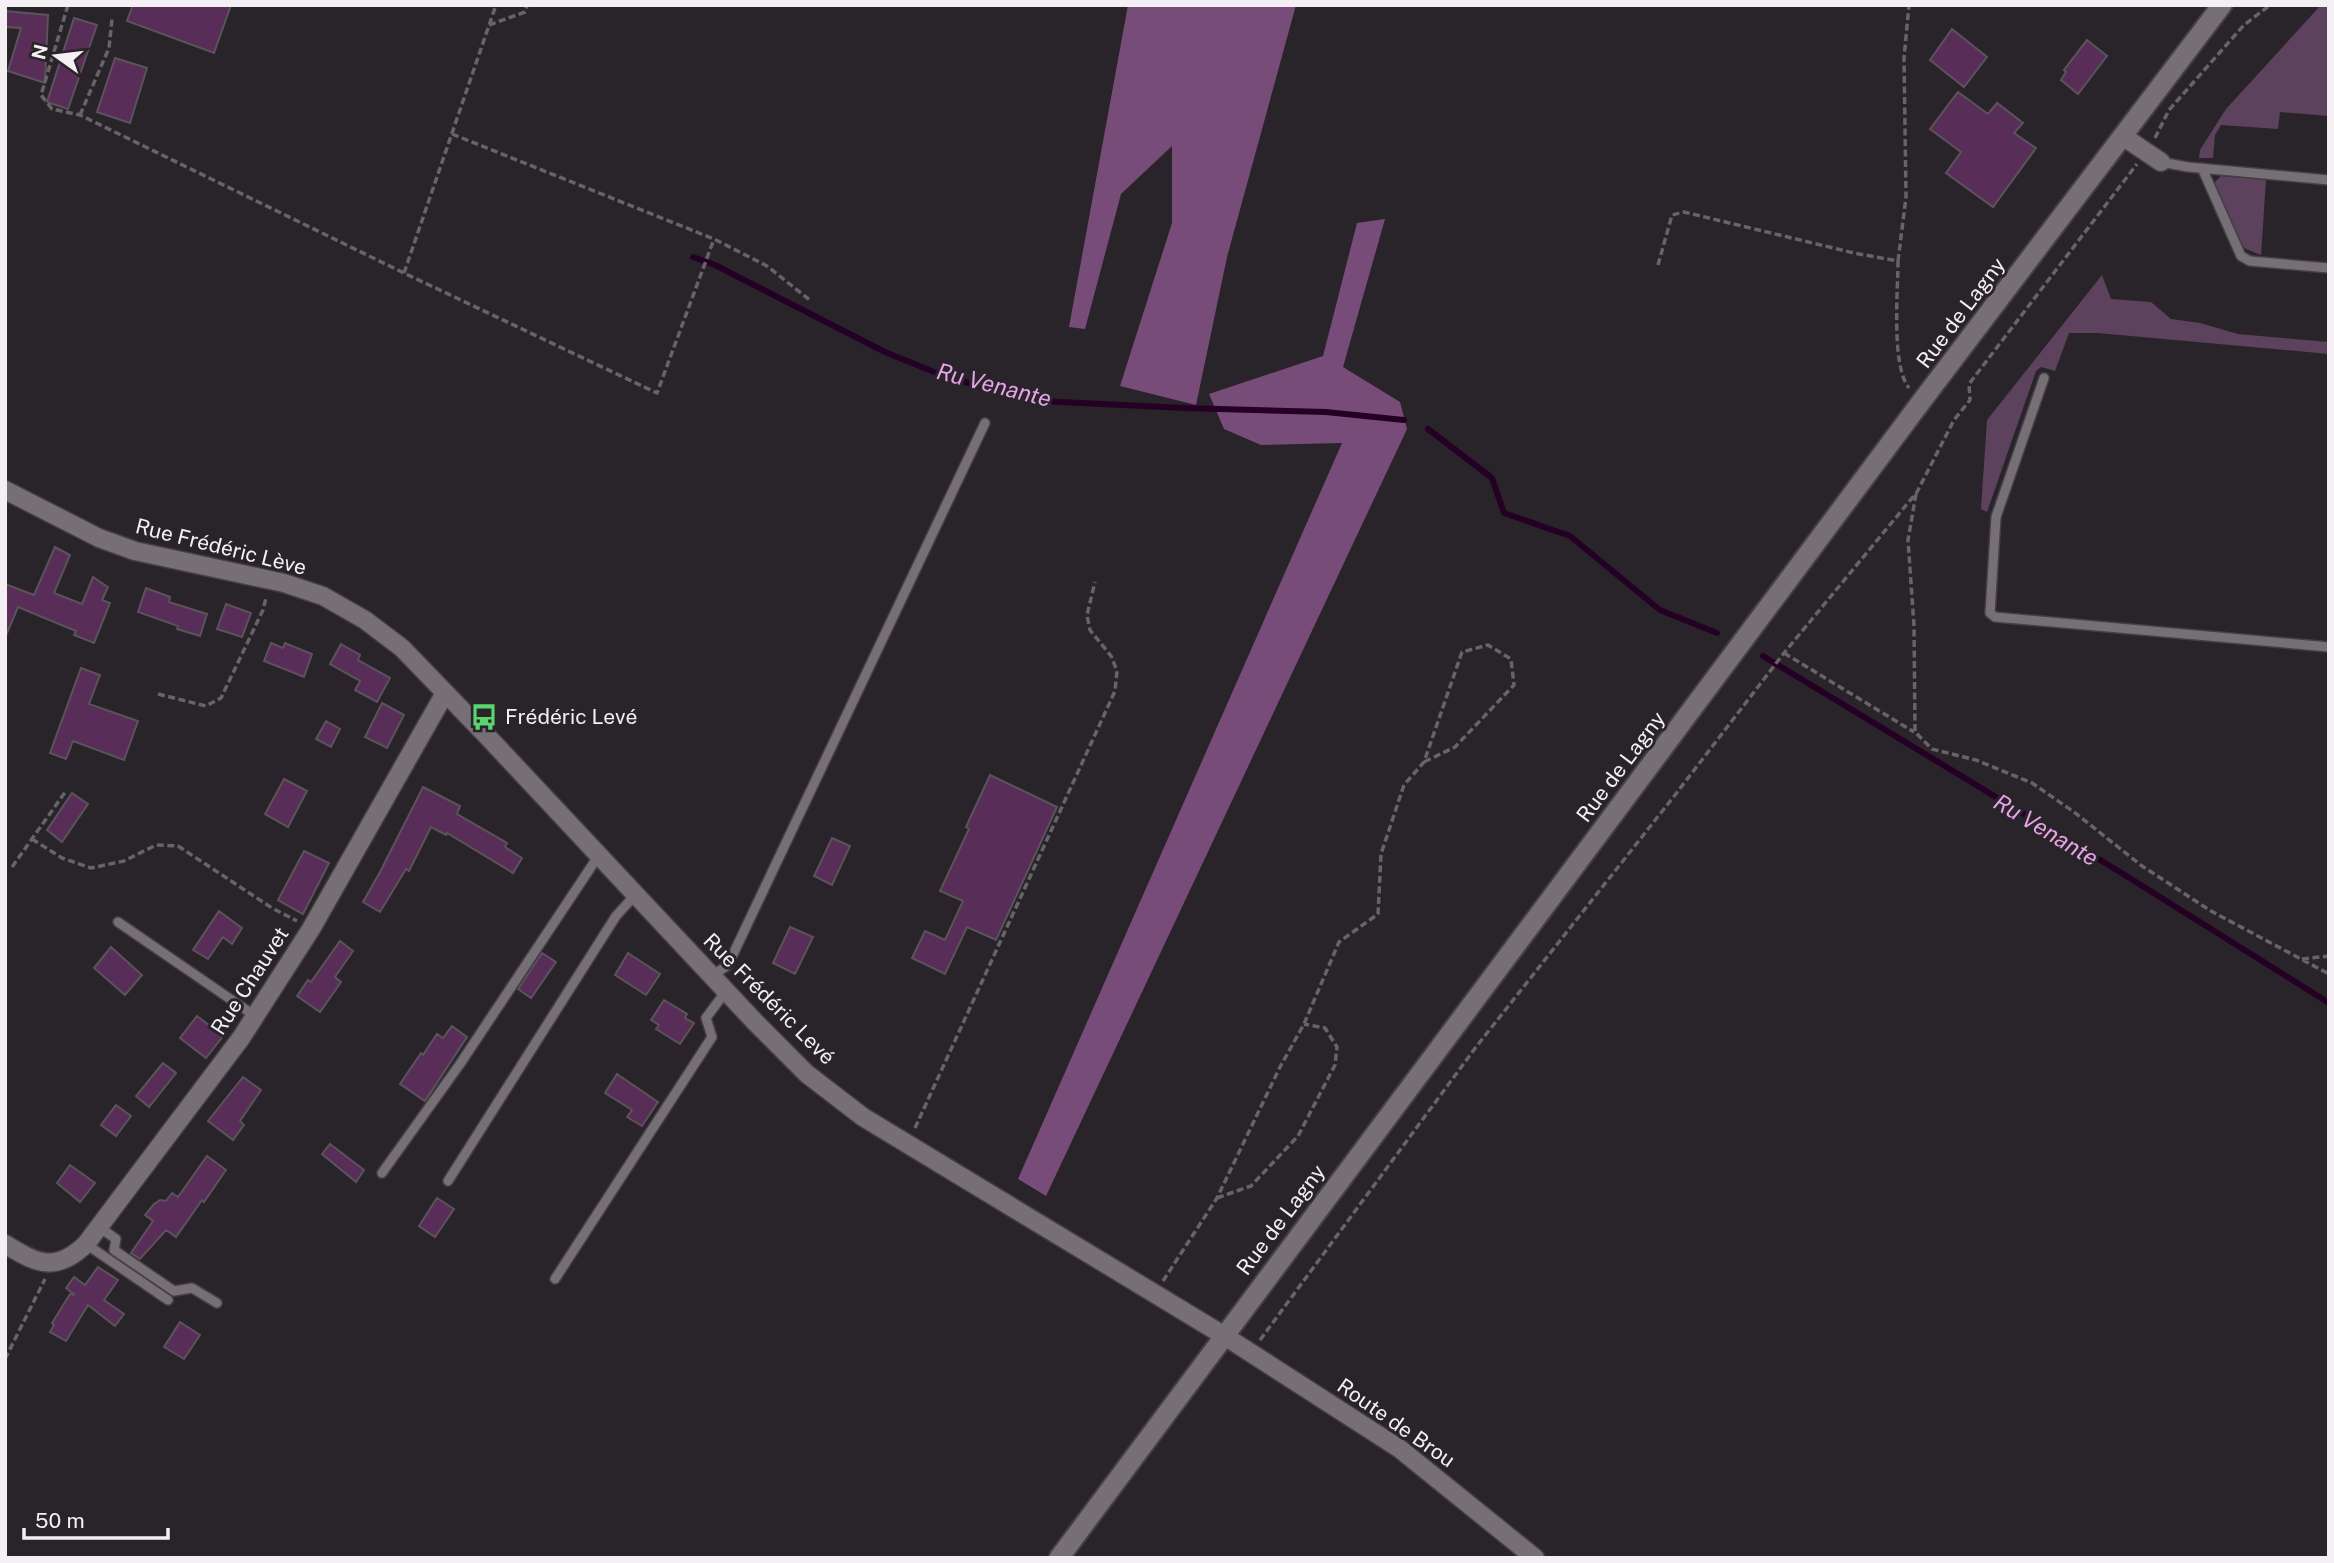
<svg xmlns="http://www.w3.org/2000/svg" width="2334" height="1563" font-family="'Public Sans',sans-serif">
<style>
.green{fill:#5d425d}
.forest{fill:#784c78}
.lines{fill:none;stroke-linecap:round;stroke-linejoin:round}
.stream{stroke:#240025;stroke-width:6}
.building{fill:#582e59;stroke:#5a545a;stroke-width:2}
.service-casing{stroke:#443f44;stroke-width:12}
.minor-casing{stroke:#443f44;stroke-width:21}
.secondary-casing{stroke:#443f44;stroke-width:23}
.path{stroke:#686368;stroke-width:3.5;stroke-dasharray:7 3.5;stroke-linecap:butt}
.service{stroke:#766f75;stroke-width:9}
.minor{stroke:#766f75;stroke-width:18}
.secondary{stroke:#766f75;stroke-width:19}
.labels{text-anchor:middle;stroke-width:6;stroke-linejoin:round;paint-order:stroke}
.street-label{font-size:21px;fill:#f3eff3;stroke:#292429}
.poi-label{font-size:21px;fill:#f3eff3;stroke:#292429;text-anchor:start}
.water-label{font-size:23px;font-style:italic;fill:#e6a3e6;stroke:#292429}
</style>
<rect width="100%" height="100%" fill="#292429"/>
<path class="green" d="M 2321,5 L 2329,5 L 2329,116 L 2280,112 L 2278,129 L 2221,125 L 2215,135 L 2213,158 L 2199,158 L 2200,150 L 2226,109 Z
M 2221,176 L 2266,180 L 2261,255 L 2246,249 L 2239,243 L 2213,184 Z
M 2102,275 L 2111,299 L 2151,302 L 2171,319 L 2200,323 L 2238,334 L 2329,342 L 2329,354 L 2098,333 L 2069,333 L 2055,371 L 2041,367 L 2036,371 L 1987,512 L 1981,509 L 1987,420 Z"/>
<path class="forest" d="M 1128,5 L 1296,5 L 1227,257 L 1196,405 L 1120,386 L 1172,223 L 1172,146 L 1121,194 L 1085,329 L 1069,327 Z
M 1385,219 L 1343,367 L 1400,402 L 1407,429 L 1046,1196 L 1018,1179 L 1342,443 L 1261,445 L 1224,429 L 1209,394 L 1323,356 L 1357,223 Z"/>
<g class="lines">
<path class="stream" d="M 693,257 L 715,265 L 885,352 L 949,378 L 1040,401 L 1184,408 L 1326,412 L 1404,420
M 1428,429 L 1492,478 L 1504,513 L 1570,536 L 1660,610 L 1717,633
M 1763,656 L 2120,872 L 2329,1003"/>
</g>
<path class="building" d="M 133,5 L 231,5 L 214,53 L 127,21 Z
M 5,11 L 48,15 L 45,83 L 8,71 L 21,28 L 5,27 Z
M 74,18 L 97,25 L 68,109 L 47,102 Z
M 1952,29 L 1987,57 L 1964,87 L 1930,60 Z
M 2087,40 L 2107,56 L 2078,94 L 2061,80 L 2066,72 L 2064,70 Z
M 115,58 L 147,68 L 130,123 L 97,112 Z
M 1958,92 L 1988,114 L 1997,103 L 2023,123 L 2014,133 L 2036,148 L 1993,207 L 1946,173 L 1961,152 L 1930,129 Z
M 55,547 L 70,555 L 54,593 L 82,604 L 93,577 L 108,587 L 102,600 L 110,603 L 94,643 L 74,635 L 76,631 L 18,607 L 5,638 L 5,584 L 34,595 Z
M 146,588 L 170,597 L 169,602 L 207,614 L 200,636 L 177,629 L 178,626 L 138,612 Z
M 226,604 L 251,613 L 242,637 L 217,629 Z
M 271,643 L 283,648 L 285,643 L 312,654 L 304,677 L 264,661 Z
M 341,644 L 360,655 L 358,660 L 390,678 L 377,702 L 355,690 L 360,681 L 330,664 Z
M 81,668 L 100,675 L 89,704 L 138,721 L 124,760 L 73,741 L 66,759 L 50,753 Z
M 382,703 L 404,715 L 387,748 L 365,737 Z
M 326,721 L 340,729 L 331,747 L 316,739 Z
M 990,775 L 1057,807 L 996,940 L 967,927 L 945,974 L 912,958 L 925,931 L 945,940 L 963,901 L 940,891 L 969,829 L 966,827 Z
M 284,779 L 307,791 L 288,827 L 265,814 Z
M 423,787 L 460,806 L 457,814 L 507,843 L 505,847 L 522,858 L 513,873 L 447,833 L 446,835 L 431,827 L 409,871 L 406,869 L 380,912 L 363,902 L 380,872 Z
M 72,793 L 88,804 L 62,842 L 47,830 Z
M 832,838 L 850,846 L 832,885 L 814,876 Z
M 304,851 L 329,863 L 303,914 L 278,900 Z
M 219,911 L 242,928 L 232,944 L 223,937 L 208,959 L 193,950 Z
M 790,927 L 813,937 L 795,974 L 773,963 Z
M 340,941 L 353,951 L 335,977 L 341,982 L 320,1012 L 297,996 L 308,980 L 311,982 Z
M 111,947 L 142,975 L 125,995 L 94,968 Z
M 542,953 L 556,962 L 531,998 L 518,989 Z
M 628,953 L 660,974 L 646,995 L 615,975 Z
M 664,1000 L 687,1014 L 685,1018 L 694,1023 L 680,1044 L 656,1029 L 659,1025 L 651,1020 Z
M 197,1016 L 223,1036 L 206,1058 L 180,1038 Z
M 452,1026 L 467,1037 L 425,1101 L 400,1084 L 421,1053 L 423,1055 L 437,1034 L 443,1038 Z
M 163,1063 L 176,1073 L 149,1107 L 136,1096 Z
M 617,1074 L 658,1102 L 642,1126 L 627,1117 L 632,1110 L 605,1093 Z
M 243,1077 L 261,1090 L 240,1121 L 244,1125 L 233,1140 L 208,1121 Z
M 116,1105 L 131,1116 L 116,1136 L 101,1125 Z
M 330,1144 L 364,1170 L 356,1182 L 322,1154 Z
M 207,1156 L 226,1170 L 204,1202 L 202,1200 L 176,1237 L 166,1230 L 140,1259 L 131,1253 L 153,1221 L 145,1215 L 154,1204 L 160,1200 L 166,1201 L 172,1193 L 178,1197 Z
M 70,1165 L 95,1183 L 80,1202 L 57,1183 Z
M 437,1198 L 454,1209 L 435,1237 L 419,1226 Z
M 98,1267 L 118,1280 L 104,1300 L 124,1314 L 115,1326 L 88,1305 L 66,1341 L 50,1332 L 54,1325 L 52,1323 L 70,1294 L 75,1295 L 66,1288 L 74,1277 L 85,1285 Z
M 180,1322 L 200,1335 L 184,1359 L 164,1347 Z"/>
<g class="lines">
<defs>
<path id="service" d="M 2161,162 L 2188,167 L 2329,180
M 2202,168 L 2241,256 L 2250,261 L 2329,268
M 2044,378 L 1996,517 L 1990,613 L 1995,617 L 2329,647
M 118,922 L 255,1016
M 712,976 L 728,965 L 985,423
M 382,1173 L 460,1064 L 599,855
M 448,1181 L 616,916 L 636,894
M 99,1227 L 116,1239 L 114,1250 L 174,1291 L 192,1288 L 217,1303
M 86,1244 L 168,1300
M 555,1279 L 712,1037 L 706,1018 L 726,991"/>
<path id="minor" d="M 2124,137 L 2161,162
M 5,490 L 99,538 L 135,551 L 284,583 L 323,596 L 365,620 L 402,648 L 488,737 L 755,1022 L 807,1074 L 863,1117 L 1223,1335 L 1400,1449 L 1535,1558
M 5,1244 C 37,1264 56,1273 86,1244 L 241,1038 L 311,929 L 445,693"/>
<path id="secondary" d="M 1059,1558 L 1921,402 L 2222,5"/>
</defs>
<use href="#service" class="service-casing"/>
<use href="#minor" class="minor-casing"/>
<use href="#secondary" class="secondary-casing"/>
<path class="path" d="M 68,5 L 41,95 L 52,109 L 80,115 L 404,273 L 657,393 L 714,239
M 489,25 L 525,12 L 527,5
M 80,115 L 109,48 L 112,19
M 452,134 L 714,239 L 767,266 L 811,301
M 2155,138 L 2169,110 L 2244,25 L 2270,5
M 1898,261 L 1906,197 L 1904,58 L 1909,5
M 1658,265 L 1672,215 L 1684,212 L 1854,253 L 1898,261 C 1898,291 1891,366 1909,388
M 404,273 L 496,5
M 1916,494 L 1908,540 L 1914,626 L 1915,732 L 1932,749 L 1976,760 L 2032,783 L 2074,812 L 2142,866 L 2211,911 L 2329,974
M 1784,653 L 1914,732
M 158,694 L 206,706 L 221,698 L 263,610 L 266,598
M 32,839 L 62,858 L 91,868 L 124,861 L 156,845 L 178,846 L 272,908 L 297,921
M 12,867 L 66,791
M 2302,959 L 2329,956
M 915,1128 L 1115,691 L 1117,671 L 1111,656 L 1090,630 L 1087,615 L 1095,582
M 1217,1198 L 1251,1186 L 1298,1136 L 1335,1065 L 1337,1047 L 1325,1028 L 1304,1024
M 1163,1281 L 1217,1198 L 1280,1067 L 1304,1024 L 1339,942 L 1378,914 L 1381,854 L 1404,785 L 1424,762 L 1462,652 L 1488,645 L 1511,659 L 1514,685 L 1455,747 L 1424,762
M 1260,1340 L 1476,1047 L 1675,795 L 1784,653 L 1917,492 L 1954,420 L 1970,400 L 1969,384 L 2137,164
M 5,1359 L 45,1279"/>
<use href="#service" class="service"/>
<use href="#minor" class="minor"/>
<use href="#secondary" class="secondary"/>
</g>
<defs>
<symbol id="bus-bare" viewBox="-9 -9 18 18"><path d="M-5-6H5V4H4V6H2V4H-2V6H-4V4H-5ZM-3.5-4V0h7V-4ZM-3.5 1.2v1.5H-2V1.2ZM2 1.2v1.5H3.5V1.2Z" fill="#5ad56e" stroke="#292429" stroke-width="2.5" paint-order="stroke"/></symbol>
</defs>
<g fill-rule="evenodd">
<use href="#bus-bare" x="465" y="698" width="38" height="38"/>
</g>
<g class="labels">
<g class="street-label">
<text transform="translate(1961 313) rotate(-53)" y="7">Rue de Lagny</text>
<text transform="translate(221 547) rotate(14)" y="7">Rue Frédéric Lève</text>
<text transform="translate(1621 767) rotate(-53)" y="7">Rue de Lagny</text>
<text transform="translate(250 981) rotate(-57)" y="7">Rue Chauvet</text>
<text transform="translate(769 999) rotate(45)" y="7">Rue Frédéric Levé</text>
<text transform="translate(1281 1220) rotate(-53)" y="7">Rue de Lagny</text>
<text transform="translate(1396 1423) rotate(35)" y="7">Route de Brou</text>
</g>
<g class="poi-label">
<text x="505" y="724">Frédéric Levé</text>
</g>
<g class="water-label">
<text transform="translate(994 385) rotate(14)" y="8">Ru Venante</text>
<text transform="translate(2046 830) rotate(31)" y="8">Ru Venante</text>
</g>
</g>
<rect width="2334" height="1563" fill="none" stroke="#f3eff3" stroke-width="14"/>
<g transform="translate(56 56) rotate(284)" stroke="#292429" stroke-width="5" paint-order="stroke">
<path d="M0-5L12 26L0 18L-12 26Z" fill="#f3eff3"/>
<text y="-10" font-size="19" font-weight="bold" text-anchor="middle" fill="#f3eff3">N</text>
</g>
<path d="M24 1528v10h144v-10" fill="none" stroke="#f3eff3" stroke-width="3.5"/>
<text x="35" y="1528" font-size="21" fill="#f3eff3" stroke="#292429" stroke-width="5" paint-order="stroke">50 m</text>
</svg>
